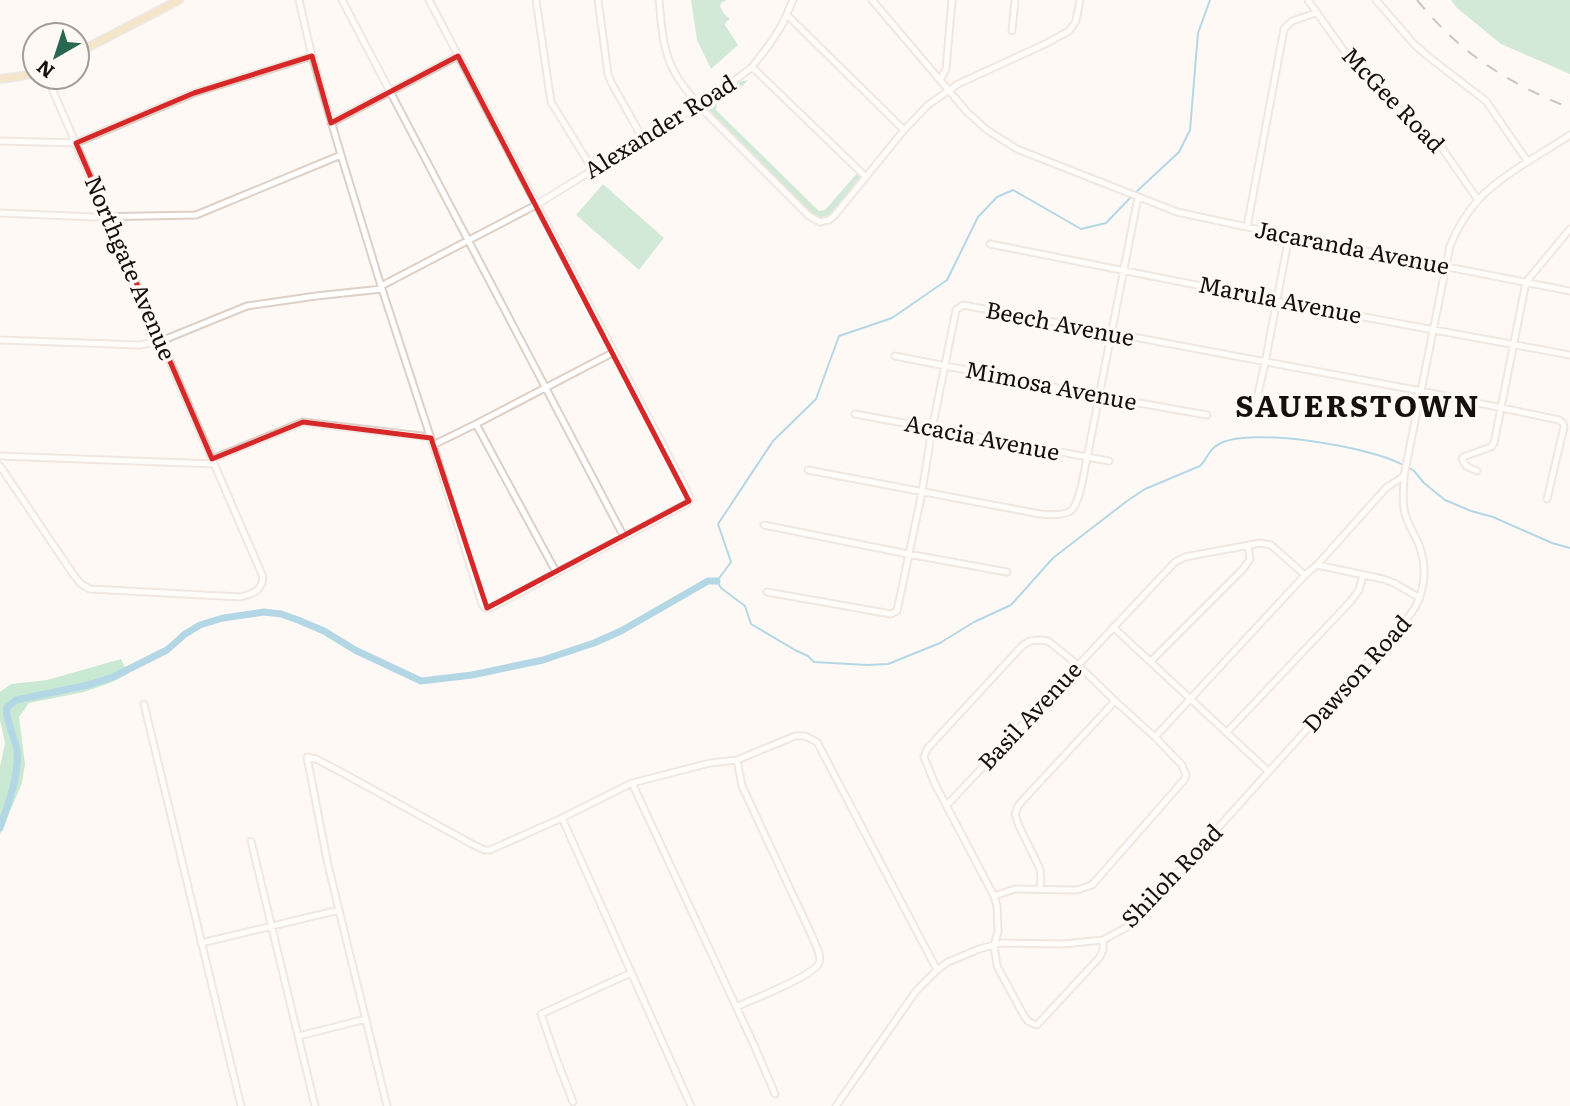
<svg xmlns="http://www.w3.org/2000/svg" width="1570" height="1106" font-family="Literata,serif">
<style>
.green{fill:#9cd6b2}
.forest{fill:#8bd4a8}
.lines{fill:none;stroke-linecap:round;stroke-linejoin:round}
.stream{stroke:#58aed1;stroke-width:2}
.river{stroke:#58aed1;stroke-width:7}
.minor-casing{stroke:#ddd0c6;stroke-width:9}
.major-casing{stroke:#d5d4d3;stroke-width:10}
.minor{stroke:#fff;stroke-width:5}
.major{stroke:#e8cc92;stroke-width:7}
.rail{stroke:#8b8683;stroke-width:2;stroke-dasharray:12 12;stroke-linecap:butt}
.marked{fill:none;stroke:#d62828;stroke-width:5;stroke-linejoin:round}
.labels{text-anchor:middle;stroke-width:7;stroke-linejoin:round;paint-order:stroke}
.street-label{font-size:23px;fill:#14100d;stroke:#fff9f5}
.district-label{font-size:30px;font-weight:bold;letter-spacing:2px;fill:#14100d;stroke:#fff9f5}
</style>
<rect width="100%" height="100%" fill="#fff9f5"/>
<path class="green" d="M 691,0 L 727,0 L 721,3 L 720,6 L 724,14 L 730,19 L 726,22 L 725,25 L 738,45 L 711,69 L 697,40 Z
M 1451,0 L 1570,0 L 1570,74 L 1501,44 L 1457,8 Z
M 748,80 L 737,91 L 717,103 L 716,110 L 819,211 L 825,210 L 858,172 L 863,176 L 830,217 L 823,220 L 812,215 L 707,109 L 707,104 L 710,101 L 738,82 Z
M 603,184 L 664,238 L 639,270 L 576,215 Z"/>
<path class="forest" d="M 121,659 L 128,674 L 110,683 L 84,692 L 29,703 L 19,717 L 25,764 L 22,783 L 0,835 L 0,767 L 5,743 L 0,720 L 0,692 L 11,684 L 47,680 Z"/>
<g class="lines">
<path class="stream" d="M 1135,193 L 1179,152 L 1190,130 L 1198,33 L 1210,0
M 1131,197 L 1106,223 L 1081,229 L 1013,190 L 997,197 L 978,217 L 947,280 L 892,318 L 839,336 L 816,399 L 773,441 L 718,524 L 731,562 L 717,581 L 721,588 L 745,606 L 751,624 L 795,650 L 808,656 L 814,662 L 867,665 L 888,664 L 940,643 L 974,622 L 1011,605 L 1053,558 L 1127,501 L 1145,489 L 1200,466 C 1209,457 1208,449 1221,443 C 1252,427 1372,447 1403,465
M 1408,467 L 1414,471 L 1424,483 L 1445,500 L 1471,511 L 1493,517 L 1552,543 L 1570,548"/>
<path class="river" d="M 0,828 C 8,803 19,778 17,751 C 16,741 4,715 7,708 C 8,707 15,701 16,700 L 88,685 L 113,677 L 167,650 L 185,634 L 200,625 L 223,618 L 264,612 L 281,614 L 298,620 L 324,631 L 355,650 L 421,681 L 472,675 L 543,660 L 594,643 L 621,631 L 708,581 L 717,581"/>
<defs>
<path id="minor" d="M 299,0 L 312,56 L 341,155 L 381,286 L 433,445 L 482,604 L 485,608 L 490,608 L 498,604 L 686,504 L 689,501 L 689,495 L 614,352
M 342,0 L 624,537
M 429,0 L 614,352 L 476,424 L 556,572
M 536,0 L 551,102 L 593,170
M 598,0 L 608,74 L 611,82 L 643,139
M 659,0 C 661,20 662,41 669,60 C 675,77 688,92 699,106 L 809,216 L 820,222 L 829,220 L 835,215 L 904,130 L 928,105 L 958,84 L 1045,44 L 1069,31 L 1076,21 L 1080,0
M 872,0 L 967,112 L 987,130 L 1017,149 L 1177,212 L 1289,236 L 1570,291
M 1308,0 L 1356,68 L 1373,86 L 1442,148 L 1478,200
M 1376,0 L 1414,44 L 1430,58 L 1486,101 L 1528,162
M 787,15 L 904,130
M 1012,31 L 1015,0
M 752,67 L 865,176
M 47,77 L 212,459
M 940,80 L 946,69 L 952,0
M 331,123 L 458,56
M 0,141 L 76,143 L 194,93 L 312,56
M 0,213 L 92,217 L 196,215 L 341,155
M 1247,227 L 1284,29 L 1292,21 L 1316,13
M 990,244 L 1277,301 L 1570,355
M 381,286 L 536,205 L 721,91 L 752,67 L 769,45 L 782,25 L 793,0
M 0,340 L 139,345 L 161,341 L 247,306 L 316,296 L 382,289
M 895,356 L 1099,396 L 1207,415
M 855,414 L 1109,461
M 1253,416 L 1265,363 L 1289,236
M 433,445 L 476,424
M 0,456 L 214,464
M 0,466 L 73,574 L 81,584 L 90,589 L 240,597 C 253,594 262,591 263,577 L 212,459 L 303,422 L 430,437
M 808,470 L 1040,514 C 1049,515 1060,516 1069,512 C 1080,507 1084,470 1087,458 L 1138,197
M 1477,471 L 1466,466 L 1462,459 L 1463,457 L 1491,447 L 1494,443 L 1526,282 L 1570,229
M 764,525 L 908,554 L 1007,572
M 1317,565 L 1386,488 L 1404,476
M 767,592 L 891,614 L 897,611 L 922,492 L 932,429 L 956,310 L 963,305 L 1421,391 L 1559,420 L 1563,423 L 1564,427 L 1547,499
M 1113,627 L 1269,772
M 1151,661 L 1243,569 L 1250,559 L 1248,545
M 144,704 L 241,1106
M 1227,732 L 1350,602 L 1359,590 L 1363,575
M 1155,737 L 1305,575 L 1317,565 L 1383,579 L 1394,583 L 1420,598
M 632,783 L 754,1045 L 775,1094
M 947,805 L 1175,562 L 1185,557 L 1260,543 L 1271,545 L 1305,575
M 562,818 L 691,1106
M 251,841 L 315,1106
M 1040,889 L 1041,879 L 1040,869 L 1019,826 L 1015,814 L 1018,806 L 1023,800 L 1115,701
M 994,896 L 1015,889 L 1077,890 L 1092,885 L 1184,780 L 1186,775 L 1182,765 L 1155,737 L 1115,701 L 1078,665 L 1048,641 L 1039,640 L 1030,641 L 1023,645 L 927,749 L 924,757 L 935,784 L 994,896 L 997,906 L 998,932 L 994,945 L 997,966 L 1024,1016 L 1029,1022 L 1037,1025 L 1100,957 L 1103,950 L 1103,940 L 1129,926 L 1133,922 L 1410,615 C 1425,595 1428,569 1419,545 C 1414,533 1406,522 1404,509 C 1402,498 1404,487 1404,476 L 1450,246 C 1457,229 1466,213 1479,199 C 1500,176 1543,153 1570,135
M 201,943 L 339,910
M 736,1007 C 751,1000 814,976 819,963 C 822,955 815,944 812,936 L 742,786 L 737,760
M 299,1036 L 366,1019
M 573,1102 L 555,1055 L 541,1014 L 631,973
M 387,1106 L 328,865 L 307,757 L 316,759 L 341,772 L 470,843 L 484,850 L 490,850 L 562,818 L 632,783 L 710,763 L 737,760 L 795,736 L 805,736 L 817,742 L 937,970
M 836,1106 L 916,991 L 937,970 L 948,962 L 979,949 L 1001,943 L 1063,944 L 1103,940"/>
<path id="major" d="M 77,53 L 179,0
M 0,79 L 22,76 L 35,72"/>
</defs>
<use href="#minor" class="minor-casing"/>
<use href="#major" class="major-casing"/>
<use href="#minor" class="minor"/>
<use href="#major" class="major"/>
<path class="rail" d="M 1417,0 C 1461,54 1506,82 1570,108"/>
</g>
<path d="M0 0H1570V1106H0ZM 312,56 L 331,123 L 458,56 L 689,501 L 487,608 L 431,438 L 303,422 L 212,459 L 76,143 L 194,93 Z" fill="#fff9f5" fill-opacity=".55" fill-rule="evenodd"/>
<path class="marked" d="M 312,56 L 331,123 L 458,56 L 689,501 L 487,608 L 431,438 L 303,422 L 212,459 L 76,143 L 194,93 Z"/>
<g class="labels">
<g class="street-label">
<text transform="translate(1393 100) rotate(46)" y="8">McGee Road</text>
<text transform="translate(660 127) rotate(-32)" y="8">Alexander Road</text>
<text transform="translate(1352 248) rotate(11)" y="8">Jacaranda Avenue</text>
<text transform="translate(130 268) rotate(67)" y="8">Northgate Avenue</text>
<text transform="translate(1280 300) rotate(11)" y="8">Marula Avenue</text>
<text transform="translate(1060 324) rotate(11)" y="8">Beech Avenue</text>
<text transform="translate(1051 386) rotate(11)" y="8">Mimosa Avenue</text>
<text transform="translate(982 438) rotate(11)" y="8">Acacia Avenue</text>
<text transform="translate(1357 674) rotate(-48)" y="8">Dawson Road</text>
<text transform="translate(1030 716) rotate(-47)" y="8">Basil Avenue</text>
<text transform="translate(1172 876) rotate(-46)" y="8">Shiloh Road</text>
</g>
<g class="district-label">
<text x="1358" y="417">SAUERSTOWN</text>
</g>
</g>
<g transform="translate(56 56) rotate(219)"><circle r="33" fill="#fff9f5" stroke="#a19c98" stroke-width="2"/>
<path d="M0-5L12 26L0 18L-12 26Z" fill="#296752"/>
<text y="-10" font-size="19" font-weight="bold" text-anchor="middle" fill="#14100d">N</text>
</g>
</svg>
